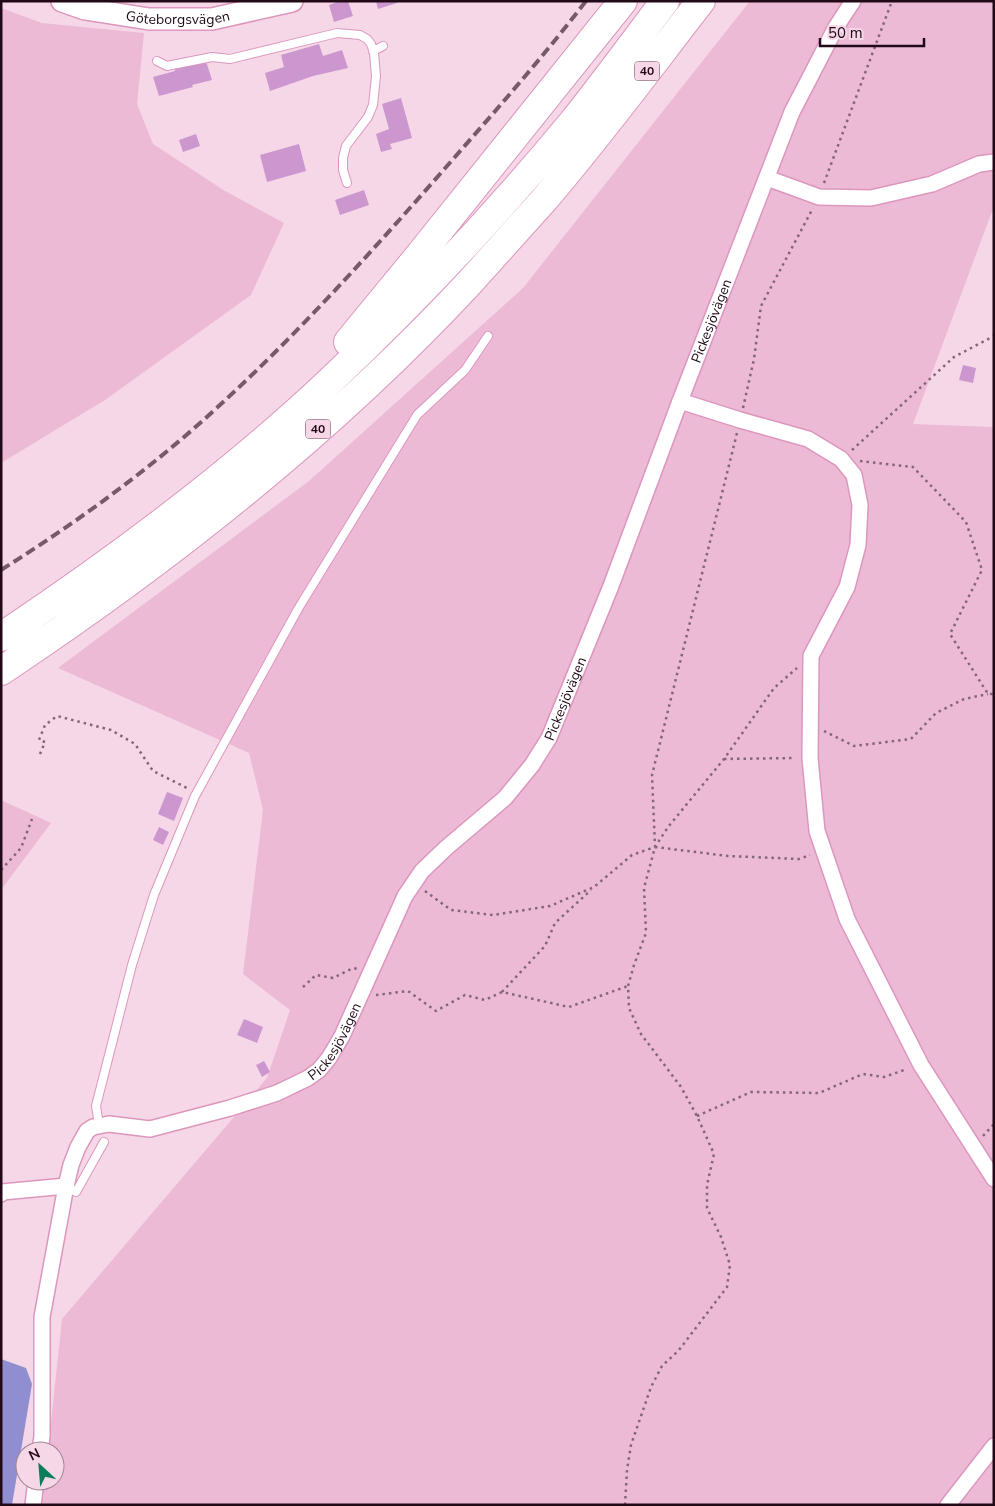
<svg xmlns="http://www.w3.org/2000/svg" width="995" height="1506" font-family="'Nunito Sans',sans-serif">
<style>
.green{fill:#ecbad5}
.water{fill:#908ed1}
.building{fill:#cc97cf}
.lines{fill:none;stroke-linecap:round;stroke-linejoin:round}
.lane-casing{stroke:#dd96be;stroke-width:10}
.street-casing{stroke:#dd96be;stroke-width:18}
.secondary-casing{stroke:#dd96be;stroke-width:24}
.highway-casing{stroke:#dd96be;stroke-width:30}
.path{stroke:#836776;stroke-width:2.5;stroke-dasharray:2.5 4;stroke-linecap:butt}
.lane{stroke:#fff;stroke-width:8}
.street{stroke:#fff;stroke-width:15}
.secondary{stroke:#fff;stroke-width:21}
.highway{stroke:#fff;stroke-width:28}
.rail{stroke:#755a6a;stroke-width:4;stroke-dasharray:10 5;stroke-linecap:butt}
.labels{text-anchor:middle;stroke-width:4.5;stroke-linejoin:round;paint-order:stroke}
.shield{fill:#f6d7e7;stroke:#624756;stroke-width:1}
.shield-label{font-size:12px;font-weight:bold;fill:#220918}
.street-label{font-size:14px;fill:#220918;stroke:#f6d7e7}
</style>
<rect width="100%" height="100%" fill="#f6d7e7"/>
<path class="green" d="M 750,1 L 994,1 L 994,206 L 913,424 L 994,427 L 994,1505 L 42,1505 L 44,1481 L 55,1481 L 55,1451 L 48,1451 L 62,1319 L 267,1078 L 290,1010 L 243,974 L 263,810 L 249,753 L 58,668 L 309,481 L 523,288 Z
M 1,8 L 42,23 L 144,33 L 137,104 L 153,144 L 225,191 L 284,223 L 251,295 L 105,400 L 1,463 Z
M 1,800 L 51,823 L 1,890 Z"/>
<path class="water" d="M 1,1359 L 26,1368 L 32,1384 L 12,1505 L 1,1505 Z"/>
<path class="building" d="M 340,1 L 348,1 L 353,16 L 334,22 L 329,5 Z
M 376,1 L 397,1 L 397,3 L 378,9 Z
M 319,44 L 323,56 L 342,50 L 348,68 L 313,76 L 270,91 L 265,73 L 284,67 L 281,55 Z
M 206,61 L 212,80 L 192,85 L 193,87 L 159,96 L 153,77 L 175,71 L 175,69 Z
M 401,98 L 412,138 L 390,144 L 392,149 L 381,152 L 376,134 L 389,129 L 382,104 Z
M 196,134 L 200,146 L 183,152 L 179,140 Z
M 299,144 L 306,171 L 267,182 L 260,155 Z
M 364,190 L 369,205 L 340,215 L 335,200 Z
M 963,365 L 976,368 L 973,383 L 959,380 Z
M 167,792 L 183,798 L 174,821 L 158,814 Z
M 159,827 L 169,832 L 163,845 L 153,840 Z
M 244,1019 L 263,1027 L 257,1043 L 237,1035 Z
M 264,1061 L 270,1072 L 262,1077 L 256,1065 Z"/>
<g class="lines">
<defs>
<path id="lane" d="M 373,51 L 383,46
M 157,61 L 167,66 L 212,57 L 230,59 L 337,33 L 360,35 L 367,39 L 371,44 L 374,53 L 376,76 L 373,105 L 368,117 L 346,146 L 343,158 L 343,170 L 347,183
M 99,1125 L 96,1106 L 132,965 L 154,895 L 195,796 L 298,609 L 417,415 L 465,370 L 488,336
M 66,1186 L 76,1192 L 104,1142"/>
<g id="street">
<path d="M 767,178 L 819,197 L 871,198 L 932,184 L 979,164 L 994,162"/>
<path d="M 680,401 L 740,420 L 808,439 L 841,459 L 854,475 L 860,505 L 858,545 L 847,587 L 811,656 L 810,758 L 817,831 L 847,919 L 921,1065 L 994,1179"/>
<path d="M 1,1194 L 2,1192 L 66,1186"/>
<path id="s1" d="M 40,1451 L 42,1436 L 42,1317 L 66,1186 L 71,1165 L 78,1147 L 87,1131 L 93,1127 L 109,1124 L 150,1129 L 230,1108 L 277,1093 L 308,1078 L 319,1070 L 329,1058 L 342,1036 L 405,896 L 422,871 L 446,848 L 505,798 L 532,765 L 549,738 L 611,586 L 680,401 L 792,112 L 836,27 L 853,1"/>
<path d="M 33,1505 L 36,1481"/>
<path d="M 948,1505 L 994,1446"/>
</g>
<g id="secondary">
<path id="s2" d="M 62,1 L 85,9 L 149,19 L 212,19 L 292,1"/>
</g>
<path id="highway" d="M 348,342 L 422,252 L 623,1
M 1,637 C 116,560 227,478 327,384 C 414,302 496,215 572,123 C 604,83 634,42 665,1
M 1,671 C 171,558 332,431 471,281 C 495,254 519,228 543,201 C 598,137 649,68 701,1"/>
</defs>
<use href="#lane" class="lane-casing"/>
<use href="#street" class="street-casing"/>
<use href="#secondary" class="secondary-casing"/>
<use href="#highway" class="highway-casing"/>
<path class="path" d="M 824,183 L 892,1
M 743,408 L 754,359 L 761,306 L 813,208
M 852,450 L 954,357 L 994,336
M 860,461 L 913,467 L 966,522 L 982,570 L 950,634 L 988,694 L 994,694
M 824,731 L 854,746 L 911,739 L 936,713 L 964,699 L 988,694
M 40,754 L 45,742 L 39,740 L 45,725 L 57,716 L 111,730 L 135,744 L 153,771 L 187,788
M 724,759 L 795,758
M 655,847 L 728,856 L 799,859 L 810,855
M 1,870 L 21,848 L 32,819
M 425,891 L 451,910 L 493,915 L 550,906 L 594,887 L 632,855 L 655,847 L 652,775 L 737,433
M 303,987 L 316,975 L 333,978 L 353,968 L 358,969
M 502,992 L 545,946 L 555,923 L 591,890
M 376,995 L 408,991 L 436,1011 L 465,995 L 485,1000 L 502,992 L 569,1007 L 628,986
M 697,1116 L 751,1092 L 819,1093 L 863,1074 L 884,1077 L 907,1069
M 983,1136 L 994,1124
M 625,1505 L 627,1470 L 631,1445 L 651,1387 L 662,1366 L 679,1350 L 727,1287 L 730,1265 L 721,1237 L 707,1208 L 707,1185 L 714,1154 L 697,1116 L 681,1087 L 641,1034 L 629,1008 L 628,986 L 634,965 L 646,933 L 644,888 L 655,847 L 668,827 L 724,759 L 774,688 L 797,668"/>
<use href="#lane" class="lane"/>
<use href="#street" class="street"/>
<use href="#secondary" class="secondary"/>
<use href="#highway" class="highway"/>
<path class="rail" d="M 1,570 C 74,524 145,473 209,415 C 292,340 366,258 440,174 C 490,117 540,61 586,1"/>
</g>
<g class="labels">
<g class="shield">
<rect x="634.5" y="61.5" width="25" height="19" rx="4"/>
<rect x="305.5" y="419.5" width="25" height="19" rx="4"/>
</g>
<g class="shield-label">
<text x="647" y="75">40</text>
<text x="318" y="433">40</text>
</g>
<g class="street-label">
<text dy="5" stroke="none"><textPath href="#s2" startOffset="118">Göteborgsvägen</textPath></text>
<text dy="5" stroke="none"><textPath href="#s1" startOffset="1429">Pickesjövägen</textPath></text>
<text dy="5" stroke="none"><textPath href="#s1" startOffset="1024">Pickesjövägen</textPath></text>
<text dy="5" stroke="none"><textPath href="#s1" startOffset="604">Pickesjövägen</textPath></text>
</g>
</g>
<rect width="995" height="1506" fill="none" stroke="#220918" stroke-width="5"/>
<g transform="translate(40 1466) rotate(334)"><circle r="24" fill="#f6d7e7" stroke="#a18594"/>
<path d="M0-4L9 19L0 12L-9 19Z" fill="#0a7d5a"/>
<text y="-8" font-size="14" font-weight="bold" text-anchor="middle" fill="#220918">N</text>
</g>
<path d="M820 38v8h104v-8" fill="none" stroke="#220918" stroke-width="2.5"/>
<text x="828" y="38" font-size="15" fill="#220918" stroke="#f6d7e7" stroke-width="4" paint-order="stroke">50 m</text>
</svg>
